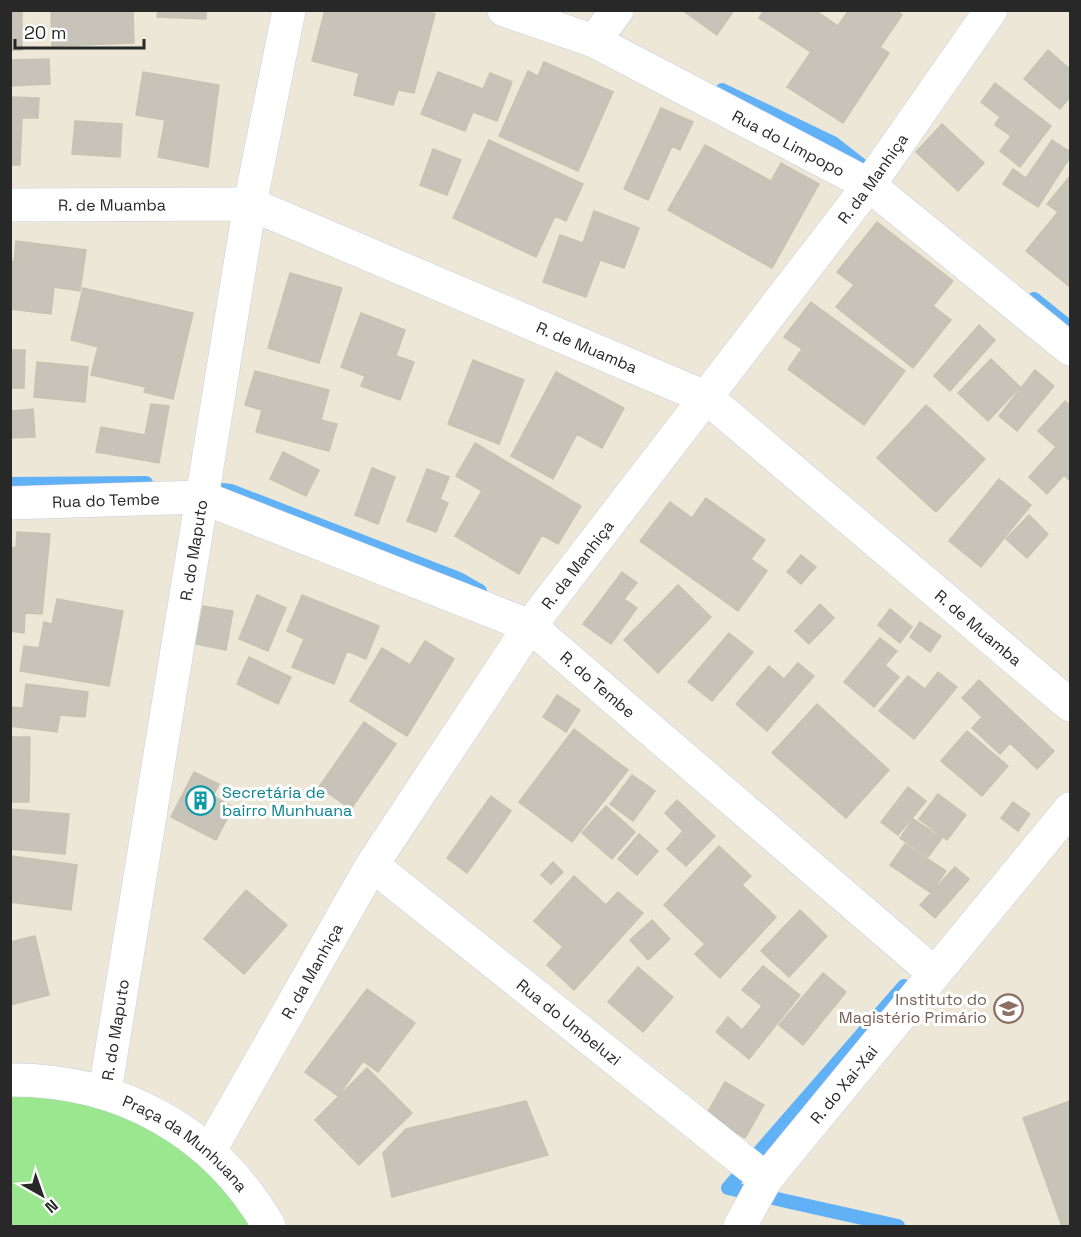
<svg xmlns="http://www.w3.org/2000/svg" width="1081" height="1237" font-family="'Space Grotesk',sans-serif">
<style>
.green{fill:#9be78f}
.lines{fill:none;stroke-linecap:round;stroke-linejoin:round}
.stream{stroke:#61b1f7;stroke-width:14}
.building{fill:#c7c3b8;stroke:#c7c3b1;stroke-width:1.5}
.minor-casing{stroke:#cdcde2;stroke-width:34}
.minor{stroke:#fff;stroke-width:33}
.labels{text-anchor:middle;stroke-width:6;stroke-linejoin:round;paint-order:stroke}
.street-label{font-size:16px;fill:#282828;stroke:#fff}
.culture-label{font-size:16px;fill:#0d838f;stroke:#fff;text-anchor:start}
.education-label{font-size:16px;fill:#785e54;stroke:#fff;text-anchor:end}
</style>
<rect width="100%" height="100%" fill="#ece7d7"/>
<path class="green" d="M 10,1091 L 102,1102 L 208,1163 L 256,1226 L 11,1226 Z"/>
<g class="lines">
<path class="stream" d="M 722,90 L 833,143 L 865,168
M 1034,299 L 1070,328
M 10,484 L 146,483
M 213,489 L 231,491 L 459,579 L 480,591
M 898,1226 L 728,1188 L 904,986"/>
</g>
<path class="building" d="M 51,10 L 133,10 L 134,43 L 52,46 Z
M 158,10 L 206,10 L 206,19 L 157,17 Z
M 325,10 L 423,10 L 435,14 L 414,93 L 398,90 L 393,105 L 354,95 L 359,73 L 312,61 Z
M 682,10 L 734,10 L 717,35 Z
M 764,10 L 815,10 L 838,26 L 849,10 L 896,10 L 902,15 L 880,47 L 889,53 L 843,123 L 787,87 L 811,52 L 759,18 Z
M 10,12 L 22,12 L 22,50 L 10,50 Z
M 1048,50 L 1070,69 L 1070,97 L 1060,109 L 1024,79 Z
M 49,59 L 50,84 L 10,86 L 10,60 Z
M 544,62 L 613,92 L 578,171 L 499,136 L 528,71 L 538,76 Z
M 143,72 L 219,85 L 208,167 L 158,157 L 165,120 L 136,115 Z
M 438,72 L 483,89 L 490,73 L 512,82 L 497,121 L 473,112 L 465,131 L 421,114 Z
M 995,83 L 1051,126 L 1020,167 L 1000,151 L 1011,136 L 995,125 L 1000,117 L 981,102 Z
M 10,97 L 39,98 L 38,118 L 22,118 L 20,165 L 10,165 Z
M 661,108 L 693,122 L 680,150 L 672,146 L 648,200 L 624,189 Z
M 75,121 L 122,124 L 120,157 L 72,154 Z
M 942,124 L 984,163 L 958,191 L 916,152 Z
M 489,140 L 583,184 L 566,221 L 555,216 L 536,257 L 453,218 Z
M 1052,140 L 1070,152 L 1070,157 L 1038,207 L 1003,184 L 1013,169 L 1026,178 Z
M 705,145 L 771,181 L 781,163 L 819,184 L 772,268 L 668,210 Z
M 433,149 L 461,160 L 447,195 L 420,185 Z
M 1070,176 L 1070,287 L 1026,251 L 1058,212 L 1047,204 Z
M 594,211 L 639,228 L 624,268 L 600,260 L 586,297 L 543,282 L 560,235 L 583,243 Z
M 877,222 L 953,281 L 933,306 L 951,320 L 913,368 L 836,307 L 854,285 L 837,272 Z
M 16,241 L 86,250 L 80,291 L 54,287 L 51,314 L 10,309 L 10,261 L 14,262 Z
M 290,273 L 342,288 L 319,363 L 268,348 Z
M 83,288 L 193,313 L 173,399 L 144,392 L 146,387 L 91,375 L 98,347 L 71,340 Z
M 811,302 L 905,371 L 864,425 L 788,369 L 802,349 L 784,337 Z
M 361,313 L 405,330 L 396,356 L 414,362 L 400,400 L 361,386 L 365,376 L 341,367 Z
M 979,325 L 995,340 L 950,391 L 934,376 Z
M 10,350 L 25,350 L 24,388 L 10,388 Z
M 991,359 L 1020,387 L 988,421 L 958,393 Z
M 473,360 L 524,380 L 499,444 L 448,424 Z
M 37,362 L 88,367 L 85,402 L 34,397 Z
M 1035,370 L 1054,386 L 1017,431 L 999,416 Z
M 255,371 L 329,390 L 321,420 L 337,424 L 329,451 L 256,432 L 262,410 L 245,405 Z
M 556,372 L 624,408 L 602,448 L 577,434 L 553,479 L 511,456 Z
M 1065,401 L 1070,406 L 1070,481 L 1064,475 L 1047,494 L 1029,477 L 1056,447 L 1038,431 Z
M 151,404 L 169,406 L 159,463 L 96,452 L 101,427 L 145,435 Z
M 926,405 L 985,459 L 936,512 L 877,458 Z
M 33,409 L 35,437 L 10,438 L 10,411 Z
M 475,443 L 581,506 L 558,544 L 542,535 L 519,574 L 455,536 L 482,491 L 456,476 Z
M 283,452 L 319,470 L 306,496 L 270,479 Z
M 372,468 L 395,477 L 378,524 L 355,515 Z
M 427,469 L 449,477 L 440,499 L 448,503 L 436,532 L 407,521 Z
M 999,479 L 1031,505 L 981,567 L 949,541 Z
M 706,498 L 765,540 L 751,559 L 767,571 L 738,611 L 640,541 L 670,502 L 692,518 Z
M 1029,515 L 1048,534 L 1027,558 L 1006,539 Z
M 17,532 L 50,534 L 42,614 L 25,613 L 24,633 L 10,631 L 10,547 L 16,548 Z
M 801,555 L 816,567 L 801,584 L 787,572 Z
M 622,572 L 637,583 L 624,599 L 637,608 L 611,644 L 583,624 Z
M 678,585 L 711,617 L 658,673 L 624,640 Z
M 257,595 L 286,608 L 268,651 L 239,639 Z
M 302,595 L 379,626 L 366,659 L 347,651 L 334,684 L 292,667 L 304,639 L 287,631 Z
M 57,599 L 123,611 L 109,686 L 20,671 L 24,646 L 39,648 L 44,622 L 52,624 Z
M 820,604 L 834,618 L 809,644 L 795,631 Z
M 203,606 L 233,611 L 226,650 L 196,644 Z
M 890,609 L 912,627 L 900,643 L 878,625 Z
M 920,622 L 941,636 L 930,652 L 910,637 Z
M 729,633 L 753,652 L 712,701 L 688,682 Z
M 880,638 L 897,651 L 885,665 L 899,677 L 874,707 L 844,682 Z
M 425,641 L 454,659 L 407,736 L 350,701 L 382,648 L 410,665 Z
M 249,657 L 291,677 L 278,704 L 237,684 Z
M 798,663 L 814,676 L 767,731 L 736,704 L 769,666 L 784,679 Z
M 938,672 L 957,687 L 914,739 L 879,711 L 908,676 L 925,689 Z
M 979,680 L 1054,751 L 1037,769 L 1010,743 L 1000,754 L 972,728 L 982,717 L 962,698 Z
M 26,684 L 88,692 L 85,717 L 60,715 L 57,732 L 10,726 L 10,707 L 23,708 Z
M 557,695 L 580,710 L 566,732 L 543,717 Z
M 817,704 L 889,770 L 846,818 L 772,753 Z
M 364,722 L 396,744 L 351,809 L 319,787 Z
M 574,729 L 628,770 L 572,842 L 519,802 Z
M 967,731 L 1008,766 L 982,796 L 941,761 Z
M 10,737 L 30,737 L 29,802 L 10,802 Z
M 194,772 L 219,784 L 213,796 L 233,807 L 216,840 L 171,817 Z
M 632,775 L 655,791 L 633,821 L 610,804 Z
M 908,787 L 926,801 L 898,835 L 881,822 Z
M 938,794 L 966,815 L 947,840 L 919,819 Z
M 491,796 L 511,811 L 467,873 L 447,858 Z
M 677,800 L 715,836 L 686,866 L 667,849 L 683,831 L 665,813 Z
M 1013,802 L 1030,814 L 1018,831 L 1001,818 Z
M 606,806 L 635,832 L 612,859 L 582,833 Z
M 10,809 L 69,814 L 65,854 L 10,849 Z
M 913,819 L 942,838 L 928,857 L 900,838 Z
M 639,834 L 658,851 L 637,875 L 618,859 Z
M 905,844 L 946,871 L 931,893 L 890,865 Z
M 719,846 L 751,876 L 742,885 L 776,917 L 720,978 L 695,954 L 705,944 L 664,905 Z
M 10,856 L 77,865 L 71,910 L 10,902 Z
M 553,862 L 563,872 L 551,884 L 541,875 Z
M 955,867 L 969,879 L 935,918 L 920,905 Z
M 574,876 L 606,905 L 618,892 L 643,913 L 574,990 L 547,965 L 563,947 L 534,921 Z
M 246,890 L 287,925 L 244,974 L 204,939 Z
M 800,910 L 827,936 L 789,977 L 761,951 Z
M 652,920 L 670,939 L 648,960 L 630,940 Z
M 35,936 L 49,995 L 10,1005 L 10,942 Z
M 763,966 L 800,995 L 749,1059 L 716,1032 L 728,1017 L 742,1030 L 762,1006 L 742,990 Z
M 638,967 L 673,997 L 643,1032 L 608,1002 Z
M 823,973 L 846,992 L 803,1045 L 779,1025 Z
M 367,989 L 415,1023 L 378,1072 L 363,1061 L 338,1096 L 305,1072 Z
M 367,1068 L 412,1113 L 359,1165 L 315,1120 Z
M 725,1082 L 764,1105 L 745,1138 L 706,1115 Z
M 526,1101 L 548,1155 L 392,1197 L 383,1153 L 406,1129 Z
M 1070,1101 L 1070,1224 L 1062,1226 L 1023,1118 Z"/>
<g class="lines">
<defs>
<g id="minor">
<path id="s1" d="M 504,10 L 594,41 L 869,185 L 1070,349"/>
<path d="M 594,41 L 617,10"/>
<path id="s2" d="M 10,205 L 250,204 L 707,398 L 1070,705"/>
<path id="s3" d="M 10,503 L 201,497 L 530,626 L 934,973"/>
<path id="s4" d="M 372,865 L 766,1179"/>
<path id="s5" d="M 10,1080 C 120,1079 214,1131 269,1226"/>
<path id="s6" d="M 105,1091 L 250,204 L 289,10"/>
<path id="s7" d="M 210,1150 L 372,865 L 530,626 L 869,185 L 991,10"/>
<path id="s8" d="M 740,1226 L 766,1179 L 1070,809"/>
</g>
</defs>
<use href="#minor" class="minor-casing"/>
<use href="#minor" class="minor"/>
</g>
<defs>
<symbol id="building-ring" viewBox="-11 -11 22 22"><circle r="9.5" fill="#fff" stroke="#0f9aa8" stroke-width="1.5"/><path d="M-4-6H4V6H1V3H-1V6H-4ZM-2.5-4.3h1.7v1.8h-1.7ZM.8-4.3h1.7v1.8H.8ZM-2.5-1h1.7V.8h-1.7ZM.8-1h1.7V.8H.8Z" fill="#0f9aa8"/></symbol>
<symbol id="school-ring" viewBox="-11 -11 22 22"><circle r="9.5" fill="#fff" stroke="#8d6e63" stroke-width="1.5"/><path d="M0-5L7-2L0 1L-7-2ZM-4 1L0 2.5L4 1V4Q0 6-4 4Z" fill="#8d6e63"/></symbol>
</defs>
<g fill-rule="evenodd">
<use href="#building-ring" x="184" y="784" width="33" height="33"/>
<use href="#school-ring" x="992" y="992" width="33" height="33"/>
</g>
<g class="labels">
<g class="street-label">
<text dy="6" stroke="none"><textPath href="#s1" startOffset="315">Rua do Limpopo</textPath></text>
<text dy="6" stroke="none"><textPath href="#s7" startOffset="1178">R. da Manhiça</textPath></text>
<text dy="6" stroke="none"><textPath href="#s2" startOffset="102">R. de Muamba</textPath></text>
<text dy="6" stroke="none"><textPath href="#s2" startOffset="606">R. de Muamba</textPath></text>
<text dy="6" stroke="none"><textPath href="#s3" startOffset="96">Rua do Tembe</textPath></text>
<text dy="6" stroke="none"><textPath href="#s6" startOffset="548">R. do Maputo</textPath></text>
<text dy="6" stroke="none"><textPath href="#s7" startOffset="692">R. da Manhiça</textPath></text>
<text dy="6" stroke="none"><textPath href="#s2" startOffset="1092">R. de Muamba</textPath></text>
<text dy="6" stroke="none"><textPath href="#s3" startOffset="634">R. do Tembe</textPath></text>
<text dy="6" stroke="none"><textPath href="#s7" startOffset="206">R. da Manhiça</textPath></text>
<text dy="6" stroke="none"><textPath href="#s4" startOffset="252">Rua do Umbeluzi</textPath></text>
<text dy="6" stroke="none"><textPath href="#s6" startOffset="62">R. do Maputo</textPath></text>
<text dy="6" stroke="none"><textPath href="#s8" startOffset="176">R. do Xai-Xai</textPath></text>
<text dy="6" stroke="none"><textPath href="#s5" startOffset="192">Praça da Munhuana</textPath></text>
</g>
<g class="culture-label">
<text x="222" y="798">Secretária de<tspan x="222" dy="18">bairro Munhuana</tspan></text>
</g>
<g class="education-label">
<text x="987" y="1005">Instituto do<tspan x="987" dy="18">Magistério Primário</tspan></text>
</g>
</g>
<rect width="1081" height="1237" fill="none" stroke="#282828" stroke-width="24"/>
<g transform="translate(42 1195) rotate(140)" stroke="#ffffff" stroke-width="4.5" paint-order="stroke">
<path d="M0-4.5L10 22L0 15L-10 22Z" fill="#282828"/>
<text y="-9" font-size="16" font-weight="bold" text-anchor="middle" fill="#282828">N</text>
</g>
<path d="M15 39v9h129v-9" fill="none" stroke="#282828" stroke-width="3"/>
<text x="24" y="39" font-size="18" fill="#282828" stroke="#ffffff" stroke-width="4.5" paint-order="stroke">20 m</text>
</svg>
